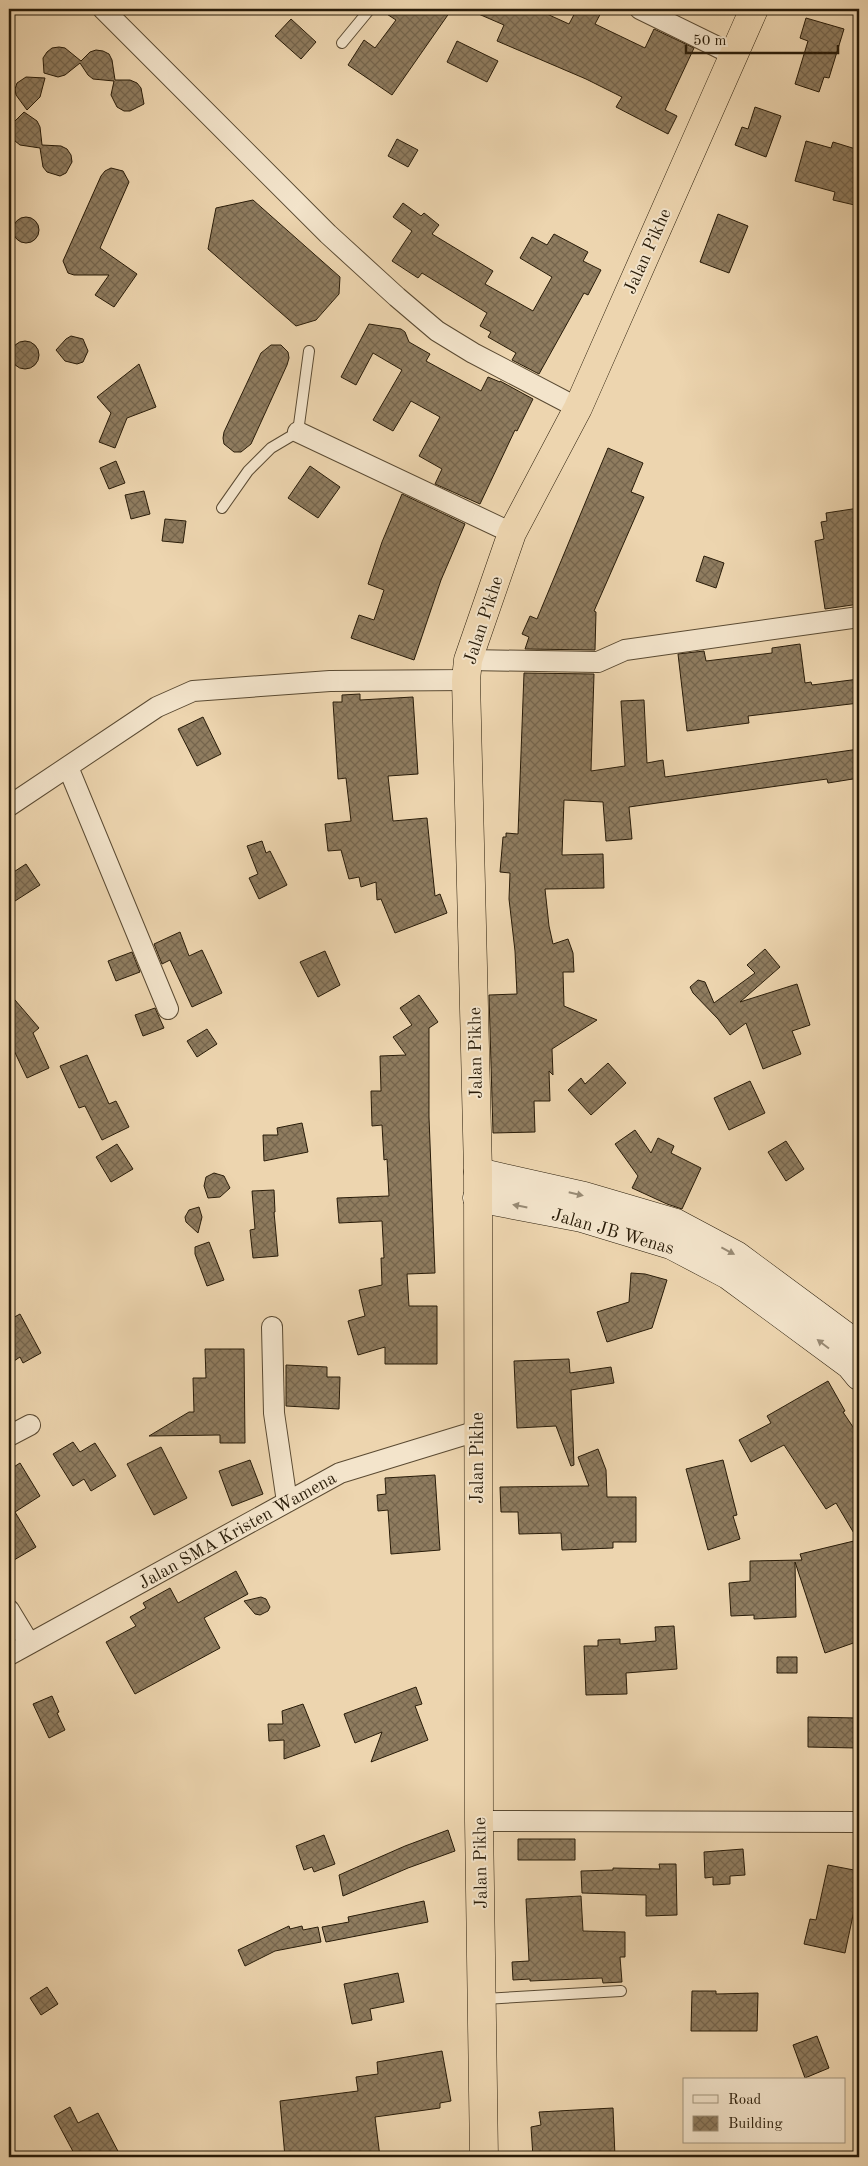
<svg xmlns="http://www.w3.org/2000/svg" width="868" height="2166" font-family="'Old Standard TT',serif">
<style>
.building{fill:url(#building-cross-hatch);stroke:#291c09}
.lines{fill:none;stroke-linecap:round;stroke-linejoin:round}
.lane-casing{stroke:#5a4a32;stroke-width:12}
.street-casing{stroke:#5a4a32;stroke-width:22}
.secondary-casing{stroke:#291c09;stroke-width:29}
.highway-casing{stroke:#291c09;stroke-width:29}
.lane{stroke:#f3e4cb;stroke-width:10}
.street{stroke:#f3e4cb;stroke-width:20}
.secondary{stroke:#f3e4cb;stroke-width:28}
.highway{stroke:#edd5af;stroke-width:28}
.oneway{fill:#988a74}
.labels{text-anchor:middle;stroke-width:4;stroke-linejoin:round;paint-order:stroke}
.street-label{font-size:18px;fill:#291c09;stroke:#f3e4cb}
</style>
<defs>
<pattern id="building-cross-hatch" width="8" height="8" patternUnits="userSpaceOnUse" patternTransform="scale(1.25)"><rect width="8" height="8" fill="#8f7c5f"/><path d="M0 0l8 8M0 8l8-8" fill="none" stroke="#75654d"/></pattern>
</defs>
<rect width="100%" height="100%" fill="#edd5af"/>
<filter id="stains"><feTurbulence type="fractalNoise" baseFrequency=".004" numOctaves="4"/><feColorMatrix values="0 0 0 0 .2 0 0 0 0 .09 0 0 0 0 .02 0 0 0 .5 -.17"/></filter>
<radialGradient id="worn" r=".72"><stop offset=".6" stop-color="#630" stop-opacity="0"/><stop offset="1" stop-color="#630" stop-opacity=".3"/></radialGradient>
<path class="building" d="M 379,9 L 452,9 L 392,95 L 348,65 L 364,40 L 375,48 L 396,20 Z
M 467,9 L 536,9 L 569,24 L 577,9 L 603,9 L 595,24 L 645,48 L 654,29 L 694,48 L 665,110 L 677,116 L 668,134 L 616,107 L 622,97 L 586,79 L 497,41 L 504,25 Z
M 806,18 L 844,29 L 829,78 L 824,77 L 819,92 L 795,84 L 808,41 L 800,38 Z
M 291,19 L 316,42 L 301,59 L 275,36 Z
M 457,41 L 498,61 L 487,82 L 447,62 Z
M 59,47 L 65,48 L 81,61 L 90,52 L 96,50 L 103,51 L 109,54 L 112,60 L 115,80 L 130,80 L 137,83 L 141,88 L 144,104 L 130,111 L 124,111 L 117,107 L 111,95 L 114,81 L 93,79 L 88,75 L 80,63 L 65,75 L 58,77 L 44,73 L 43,58 L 47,52 L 52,48 Z
M 26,77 L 45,78 L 40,97 L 27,110 L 16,95 L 15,89 L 17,83 Z
M 755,107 L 781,116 L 766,157 L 735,145 L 742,127 L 748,129 Z
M 24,112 L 37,121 L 40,127 L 42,145 L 61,146 L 67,149 L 71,155 L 72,162 L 66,173 L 60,176 L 47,172 L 43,167 L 40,148 L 20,145 L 15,141 L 11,129 L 14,122 Z
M 397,139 L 418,150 L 408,167 L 388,156 Z
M 806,141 L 831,148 L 833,142 L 859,150 L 859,206 L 833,200 L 835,192 L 795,181 Z
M 111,168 L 123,171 L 129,182 L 100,248 L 137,274 L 114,307 L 95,295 L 109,275 L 74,275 L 68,273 L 63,261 L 101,176 L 105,171 Z
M 253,200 L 340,277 L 339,294 L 316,320 L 296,326 L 208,249 L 216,208 Z
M 403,203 L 421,216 L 424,213 L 439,225 L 432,234 L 493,271 L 485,284 L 533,311 L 552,277 L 520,258 L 532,237 L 547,245 L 554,234 L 588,252 L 583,261 L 601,270 L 588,295 L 584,293 L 539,374 L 512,360 L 516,353 L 488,337 L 491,332 L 480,326 L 487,313 L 422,273 L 418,278 L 392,261 L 412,231 L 393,217 Z
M 718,214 L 748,226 L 729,273 L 700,262 Z
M13 230a13 13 0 1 1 26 0a13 13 0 1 1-26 0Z
M 369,324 L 401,329 L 405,332 L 409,342 L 430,354 L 426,361 L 481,391 L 488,377 L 500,382 L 500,381 L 533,399 L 517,431 L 515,430 L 480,504 L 435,484 L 442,469 L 419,456 L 440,417 L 411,401 L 393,431 L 373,420 L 402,370 L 373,353 L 356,385 L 341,377 Z
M 71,336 L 83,339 L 88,351 L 83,362 L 77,364 L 65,361 L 56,350 L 66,339 Z
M11 355a14 14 0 1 1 28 0a14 14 0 1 1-28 0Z
M 271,345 L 281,345 L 288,352 L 289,358 L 287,365 L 251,444 L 241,452 L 234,452 L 224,444 L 223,438 L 224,432 L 261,353 Z
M 139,364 L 156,407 L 127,418 L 115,448 L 99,442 L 111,413 L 97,397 Z
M 608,448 L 643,463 L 631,492 L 644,497 L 594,611 L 596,612 L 595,650 L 525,649 L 529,637 L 522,634 L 530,616 L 537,619 Z
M 116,461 L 125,483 L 109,489 L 100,468 Z
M 310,466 L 340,487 L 318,518 L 288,498 Z
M 144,491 L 150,514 L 131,519 L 125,495 Z
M 402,494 L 465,524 L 441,580 L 414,660 L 351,638 L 359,615 L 374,620 L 384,590 L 368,584 L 382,542 Z
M 859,508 L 859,604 L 825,609 L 815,541 L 824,539 L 821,522 L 827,521 L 826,513 Z
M 165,519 L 186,521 L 183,543 L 162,541 Z
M 704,556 L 724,563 L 716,588 L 696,581 Z
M 800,644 L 805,683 L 811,682 L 812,685 L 859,679 L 859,703 L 748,716 L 749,723 L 687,731 L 678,654 L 704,651 L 706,661 L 772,653 L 772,648 Z
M 524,673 L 594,674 L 591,771 L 625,766 L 621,701 L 644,700 L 647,763 L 663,760 L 665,777 L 859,749 L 859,778 L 828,783 L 827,779 L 629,807 L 632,839 L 606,841 L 603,802 L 564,800 L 562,855 L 603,854 L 604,888 L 545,889 L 549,926 L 553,944 L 568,939 L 573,953 L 574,972 L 563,972 L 564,1006 L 597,1020 L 552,1049 L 553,1075 L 549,1071 L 550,1101 L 534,1101 L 535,1132 L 493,1133 L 489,995 L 517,994 L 515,951 L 509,899 L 510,873 L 500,872 L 503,837 L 506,837 L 506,833 L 518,834 Z
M 360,694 L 360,700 L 413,697 L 418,774 L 388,776 L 393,821 L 427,818 L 435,896 L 440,894 L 447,913 L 395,933 L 381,899 L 377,900 L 376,882 L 361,887 L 359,877 L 349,879 L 341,850 L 328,851 L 325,824 L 351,821 L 346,778 L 338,779 L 333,702 L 342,702 L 342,695 Z
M 203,717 L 221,754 L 197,766 L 178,729 Z
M 262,841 L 266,853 L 270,851 L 287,885 L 259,899 L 249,878 L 258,874 L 247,846 Z
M 26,864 L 40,885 L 15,901 L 9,892 L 9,875 Z
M 180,932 L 189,956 L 202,950 L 222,993 L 192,1007 L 170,960 L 162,964 L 154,944 Z
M 765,949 L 780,967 L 740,1002 L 797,984 L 810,1025 L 792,1031 L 801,1054 L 763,1069 L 746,1023 L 730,1035 L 718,1019 L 693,993 L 690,987 L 698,980 L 705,982 L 714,1003 L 755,973 L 747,965 Z
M 325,951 L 340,985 L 318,997 L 300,962 Z
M 132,952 L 140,972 L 116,981 L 108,961 Z
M 9,993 L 39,1028 L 33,1033 L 49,1068 L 27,1078 L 9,1040 Z
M 419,995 L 438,1022 L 429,1028 L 429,1117 L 435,1273 L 407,1274 L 409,1306 L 437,1306 L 437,1364 L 385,1364 L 385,1347 L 358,1355 L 348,1321 L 365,1316 L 359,1290 L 382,1285 L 381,1258 L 384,1258 L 382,1221 L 339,1223 L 337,1198 L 389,1196 L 387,1159 L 384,1160 L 382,1125 L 372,1126 L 371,1091 L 381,1091 L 380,1056 L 406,1055 L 393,1037 L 412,1025 L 400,1008 Z
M 155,1008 L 164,1028 L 143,1036 L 135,1015 Z
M 207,1029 L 217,1044 L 197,1057 L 187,1041 Z
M 87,1055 L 109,1104 L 116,1101 L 129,1127 L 102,1140 L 85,1106 L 79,1108 L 60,1066 Z
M 608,1063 L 626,1083 L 591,1115 L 568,1090 L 581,1078 L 585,1084 Z
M 750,1081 L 765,1113 L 729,1130 L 714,1098 Z
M 302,1123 L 308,1152 L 264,1161 L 263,1135 L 278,1135 L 277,1128 Z
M 635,1130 L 651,1153 L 658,1138 L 674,1146 L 671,1153 L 701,1168 L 682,1209 L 667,1204 L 632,1188 L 638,1176 L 615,1144 Z
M 786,1141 L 804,1169 L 786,1181 L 768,1152 Z
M 117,1144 L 133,1169 L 111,1182 L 96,1157 Z
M 214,1173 L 224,1176 L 230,1188 L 220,1197 L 208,1198 L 204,1186 L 206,1177 Z
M 274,1190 L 275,1212 L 274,1212 L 278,1256 L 253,1258 L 250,1230 L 255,1229 L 252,1191 Z
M 199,1207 L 202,1217 L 198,1233 L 186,1222 L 185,1217 L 189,1210 Z
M 209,1242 L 224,1280 L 207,1286 L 195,1254 L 195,1247 Z
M 631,1273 L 645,1274 L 667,1280 L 652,1328 L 607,1342 L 597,1312 L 629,1302 Z
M 20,1314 L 41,1353 L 23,1363 L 20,1357 L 14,1361 L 9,1351 L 9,1320 Z
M 205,1349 L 244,1349 L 245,1443 L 220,1443 L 220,1435 L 149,1436 L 189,1412 L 194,1412 L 193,1378 L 206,1378 Z
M 569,1359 L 570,1373 L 611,1367 L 614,1383 L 571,1390 L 574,1465 L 571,1466 L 556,1426 L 517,1428 L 514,1361 Z
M 286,1365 L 327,1367 L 327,1377 L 340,1377 L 339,1409 L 286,1406 Z
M 828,1381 L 845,1411 L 843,1412 L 859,1436 L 859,1641 L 825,1653 L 795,1562 L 796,1617 L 754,1619 L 754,1615 L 731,1616 L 729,1583 L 750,1581 L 750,1561 L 802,1560 L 800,1554 L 858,1540 L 836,1503 L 826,1509 L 784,1445 L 751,1462 L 739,1440 L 771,1423 L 767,1416 Z
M 73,1442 L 80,1452 L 95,1443 L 116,1476 L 91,1491 L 84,1479 L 73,1486 L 53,1454 Z
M 161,1447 L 187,1498 L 154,1515 L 127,1464 Z
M 598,1449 L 606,1470 L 607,1497 L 636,1497 L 636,1542 L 613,1542 L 613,1548 L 562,1550 L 561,1533 L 519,1534 L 518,1512 L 501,1512 L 500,1487 L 589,1486 L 578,1457 Z
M 250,1460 L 263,1494 L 232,1506 L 219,1471 Z
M 723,1460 L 737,1515 L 733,1516 L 740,1539 L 708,1550 L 686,1469 Z
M 20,1463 L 40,1496 L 15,1512 L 36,1547 L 9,1563 L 9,1470 Z
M 435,1475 L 440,1550 L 391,1554 L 388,1510 L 378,1511 L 377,1495 L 386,1494 L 385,1478 Z
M 236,1571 L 248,1594 L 204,1618 L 220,1648 L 135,1694 L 106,1642 L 136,1626 L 130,1617 L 146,1608 L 143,1603 L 170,1588 L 178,1603 Z
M 261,1597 L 266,1599 L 270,1607 L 268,1611 L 260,1615 L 255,1614 L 244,1601 Z
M 674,1626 L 677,1669 L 626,1673 L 627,1694 L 586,1695 L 584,1646 L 598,1646 L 598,1640 L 620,1639 L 620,1644 L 656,1641 L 655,1627 Z
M 777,1657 L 797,1657 L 797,1673 L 777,1673 Z
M 416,1687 L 422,1704 L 415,1706 L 428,1740 L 371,1762 L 382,1732 L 355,1743 L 344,1714 Z
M 52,1696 L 59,1712 L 57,1713 L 65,1730 L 49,1738 L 33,1704 Z
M 303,1704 L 320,1746 L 284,1759 L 284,1740 L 269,1741 L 268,1724 L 283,1724 L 282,1711 Z
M 808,1717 L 857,1718 L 856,1748 L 808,1747 Z
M 448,1830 L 455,1851 L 408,1868 L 343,1896 L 339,1875 L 405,1846 Z
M 324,1835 L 335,1864 L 314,1872 L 312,1867 L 304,1870 L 296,1846 Z
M 518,1839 L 575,1839 L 575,1860 L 518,1860 Z
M 743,1849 L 745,1875 L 730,1876 L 730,1884 L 713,1885 L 713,1877 L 705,1878 L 704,1852 Z
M 659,1864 L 676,1864 L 677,1915 L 646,1916 L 646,1895 L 582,1893 L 581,1871 L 613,1870 L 613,1868 L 660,1869 Z
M 828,1865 L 859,1871 L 859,1887 L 845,1953 L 804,1944 L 810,1919 L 816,1920 Z
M 581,1896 L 583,1931 L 625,1932 L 625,1957 L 620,1957 L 622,1982 L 603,1983 L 602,1978 L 530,1981 L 530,1979 L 513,1980 L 512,1962 L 529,1961 L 526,1899 Z
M 424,1901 L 428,1922 L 326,1942 L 322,1927 L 349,1922 L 348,1917 Z
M 289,1926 L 290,1929 L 302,1926 L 303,1930 L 318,1927 L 321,1942 L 275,1951 L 245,1966 L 238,1950 Z
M 398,1973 L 404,2002 L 370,2009 L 372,2020 L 352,2024 L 344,1984 Z
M 47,1987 L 58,2004 L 41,2015 L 30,1998 Z
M 692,1991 L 716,1991 L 716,1994 L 758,1993 L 757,2031 L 691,2031 Z
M 817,2036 L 829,2068 L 805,2078 L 793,2045 Z
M 442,2051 L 451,2101 L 440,2103 L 440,2108 L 375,2117 L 380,2157 L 285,2157 L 280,2101 L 358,2091 L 356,2077 L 378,2074 L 377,2062 Z
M 70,2107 L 78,2123 L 98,2113 L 121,2157 L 76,2157 L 54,2116 Z
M 613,2108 L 615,2157 L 533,2157 L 531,2127 L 541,2125 L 539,2112 Z"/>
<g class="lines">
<defs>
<path id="lane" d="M 342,43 L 370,9
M 222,508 L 248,471 L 271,448 L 298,432 L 309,351
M 484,1999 L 621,1991"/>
<path id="street" d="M 103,9 L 328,234 L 397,297 L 437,331 L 473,353 L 578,408
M 640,9 L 734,55
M 298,432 L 512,533
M 468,660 L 598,662 L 625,650 L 859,617
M 68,767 L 168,1009
M 9,806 L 157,707 L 193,691 L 330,681 L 466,680
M 272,1327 L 274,1413 L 287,1502
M 9,1436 L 30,1425
M 9,1610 L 29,1643
M 9,1655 L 340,1473 L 477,1431
M 479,1821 L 859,1822"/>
<path id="secondary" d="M 478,1172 L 584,1196 L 676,1223 L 736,1255 L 859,1346
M 477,1198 L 582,1218 L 671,1245 L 728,1275 L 850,1365 L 859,1376"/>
<path id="highway" d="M 484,2157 L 479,1821 L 478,1172 L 466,680 L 468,660 L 512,533 L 578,408 L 754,9"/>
</defs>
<use href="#lane" class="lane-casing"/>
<use href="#street" class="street-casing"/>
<use href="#secondary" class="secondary-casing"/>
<use href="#highway" class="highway-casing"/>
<use href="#lane" class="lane"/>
<use href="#street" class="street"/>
<use href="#secondary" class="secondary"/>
<use href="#highway" class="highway"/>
</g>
<defs><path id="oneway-solid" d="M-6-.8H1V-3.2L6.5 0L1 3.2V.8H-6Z" transform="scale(1.25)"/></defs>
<g class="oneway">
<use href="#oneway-solid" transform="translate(576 1194) rotate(13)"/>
<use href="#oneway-solid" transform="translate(520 1206) rotate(-169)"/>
<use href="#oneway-solid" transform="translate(728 1251) rotate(28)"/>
<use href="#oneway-solid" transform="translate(823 1344) rotate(-143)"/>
</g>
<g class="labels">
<g class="street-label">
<text transform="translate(647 251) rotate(-66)" y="6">Jalan Pikhe</text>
<text transform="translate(483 620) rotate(-72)" y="6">Jalan Pikhe</text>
<text transform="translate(475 1053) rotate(-91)" y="6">Jalan Pikhe</text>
<text transform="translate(613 1231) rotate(16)" y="6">Jalan JB Wenas</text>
<text transform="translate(477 1458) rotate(-90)" y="6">Jalan Pikhe</text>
<text transform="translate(237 1530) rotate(-29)" y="6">Jalan SMA Kristen Wamena</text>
<text transform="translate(480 1863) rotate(-91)" y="6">Jalan Pikhe</text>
</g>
</g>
<rect width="868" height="2166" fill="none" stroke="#edd5af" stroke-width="30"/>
<rect x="10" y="10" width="848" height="2146" fill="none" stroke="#291c09" stroke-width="2.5"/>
<rect x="15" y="15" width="838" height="2136" fill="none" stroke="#291c09"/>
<rect x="683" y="2078" width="162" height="65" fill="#f3e4cb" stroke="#a2947d"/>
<rect x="693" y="2095" width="25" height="8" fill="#f3e4cb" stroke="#a2947d"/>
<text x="728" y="2104" font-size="15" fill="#291c09">Road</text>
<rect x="693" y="2116" width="25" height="15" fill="url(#building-cross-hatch)" stroke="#a2947d"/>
<text x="728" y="2128" font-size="15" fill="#291c09">Building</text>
<path d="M686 45v8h152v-8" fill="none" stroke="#291c09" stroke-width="2.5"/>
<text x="693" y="45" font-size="15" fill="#291c09" stroke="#f3e4cb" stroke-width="4" paint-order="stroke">50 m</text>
<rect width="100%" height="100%" filter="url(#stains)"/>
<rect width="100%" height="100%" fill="url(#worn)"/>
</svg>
